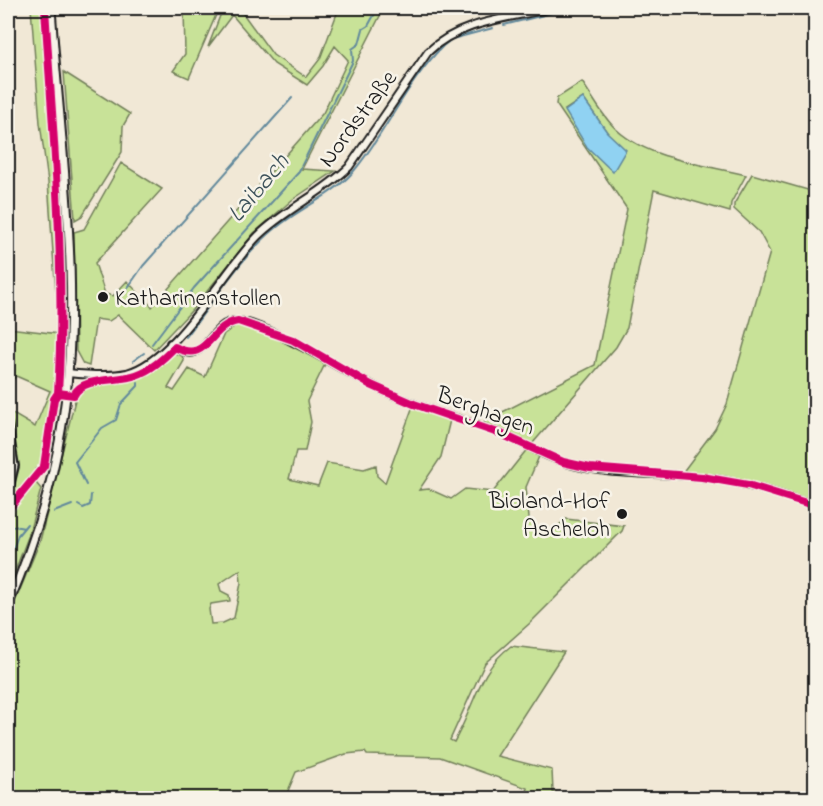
<svg xmlns="http://www.w3.org/2000/svg" width="823" height="806" font-family="'Indie Flower',sans-serif">
<style>
.green{fill:#c8e298;stroke:#727f5a;stroke-width:1.5;fill-rule:evenodd}
.water{fill:#90d2f2;stroke:#62899c;stroke-width:1.5}
.lines{fill:none;stroke-linecap:round;stroke-linejoin:round}
.stream{stroke:#62899c;stroke-width:2}
.minor-casing{stroke:#1c1c1c;stroke-width:10}
.tertiary-casing{stroke:#1c1c1c;stroke-width:10}
.secondary-casing{stroke:#1c1c1c;stroke-width:11}
.minor{stroke:#f7f3e8;stroke-width:5}
.tertiary{stroke:#f7f3e8;stroke-width:6}
.secondary{stroke:#f7f3e8;stroke-width:7}
.cycleway-casing{stroke:#f7f3e8;stroke-width:11}
.cycleway{stroke:#d6006c;stroke-width:8}
.poi-dot{fill:#1c1c1c;stroke:#f7f3e8;stroke-width:2}
.labels{text-anchor:middle;stroke-width:5;stroke-linejoin:round;paint-order:stroke}
.street-label{font-size:24px;fill:#1c1c1c;stroke:#f7f3e8}
.poi-label{font-size:24px;fill:#1c1c1c;stroke:#f7f3e8;text-anchor:start}
.water-label{font-size:26px;font-style:italic;fill:#3f535c;stroke:#f7f3e8}
</style>
<rect width="100%" height="100%" fill="#f1e8d6"/>
<filter id="ink" filterUnits="userSpaceOnUse"><feTurbulence type="fractalNoise" baseFrequency=".0167" numOctaves="2"/><feDisplacementMap in="SourceGraphic" scale="12" xChannelSelector="R" yChannelSelector="G"/><feConvolveMatrix kernelMatrix="1 2 1 2 8 2 1 2 1" color-interpolation-filters="sRGB"/></filter>
<g filter="url(#ink)">
<path class="green" d="M 31,8 L 41,8 L 58,225 L 58,324 L 48,182 L 40,123 Z
M 184,8 L 219,8 L 189,78 L 173,71 L 185,54 Z
M 223,8 L 239,8 L 273,55 L 306,77 L 320,59 L 339,8 L 384,8 L 302,169 L 335,171 L 292,200 L 254,233 L 192,310 L 154,350 L 118,315 L 109,321 L 96,319 L 89,366 L 83,364 L 76,351 L 74,232 L 84,229 L 121,163 L 162,189 L 95,263 L 105,294 L 113,296 L 127,281 L 152,307 L 323,113 L 348,60 L 335,46 L 323,66 L 307,85 L 274,64 L 232,15 L 208,47 Z
M 64,72 L 130,114 L 123,126 L 122,152 L 82,216 L 75,220 Z
M 582,82 C 592,96 600,112 612,125 C 643,159 703,164 746,175 L 731,203 L 730,212 L 654,190 L 627,328 L 616,347 L 532,444 L 481,423 L 595,365 L 627,209 L 556,104 L 557,98 ZM 583,98 L 607,132 L 565,110 Z
M 752,174 L 815,192 L 815,504 L 749,483 L 682,473 L 715,429 L 727,404 L 770,252 L 759,232 L 734,209 L 734,204 Z
M 237,325 C 269,330 298,347 326,362 L 307,401 L 311,422 L 305,451 L 296,451 L 289,479 L 318,486 L 327,463 L 364,469 L 376,465 L 377,476 L 385,483 L 413,406 L 450,420 L 441,457 L 419,490 L 429,489 L 451,499 L 465,489 L 493,492 L 528,448 L 540,454 L 526,487 L 529,518 L 545,537 L 566,519 L 624,526 L 622,531 L 529,624 L 485,663 L 450,740 L 454,742 C 474,708 478,670 511,646 L 564,652 L 497,756 L 552,770 L 553,792 L 585,798 L 530,798 L 527,788 L 440,757 L 367,755 L 365,752 L 346,754 L 296,772 L 285,798 L 8,798 L 8,619 L 40,541 L 77,392 C 88,380 109,385 123,382 C 145,377 156,362 174,353 L 182,356 L 184,361 L 168,388 L 174,391 L 189,369 L 205,377 L 224,334 ZM 240,570 L 241,583 L 234,618 L 223,623 L 211,624 L 209,609 L 211,604 L 230,601 L 229,595 L 221,591 L 219,584 Z
M 8,328 L 59,334 L 54,393 L 43,462 L 35,469 L 37,471 L 32,478 L 41,489 L 28,537 L 8,589 L 8,411 L 35,427 L 50,391 L 16,376 L 8,386 Z"/>
<path class="water" d="M 583,98 L 607,132 L 626,150 L 613,172 L 587,147 L 565,111 Z"/>
<g class="lines">
<path class="stream" d="M 783,8 L 816,14
M 505,11 L 508,8
M 504,25 L 572,8
M 122,296 L 143,266 L 292,98
M 186,337 C 213,302 242,255 276,228 C 300,208 332,196 353,172 C 386,133 406,83 443,46 L 452,39 L 493,28
M 152,344 L 194,288 L 298,173 L 353,61 L 352,49 L 359,44 L 363,29 L 368,26 L 378,8
M 133,361 L 144,353
M 86,485 L 75,462 L 102,428 L 116,420 L 121,404 L 138,386 L 138,382
M 78,505 L 83,508 L 90,505 L 91,495
M 54,512 L 72,505
M 8,529 L 14,526 L 24,528
M 8,563 L 18,535 L 27,524"/>
<defs>
<path id="minor" d="M 170,343 C 207,374 207,321 237,321 C 247,321 258,327 267,330 C 305,345 336,367 372,385 C 412,406 457,417 499,433 C 522,442 543,456 566,463 C 606,476 659,472 701,477 C 740,481 779,494 816,506
M 8,424 L 15,466 L 8,494"/>
<path id="tertiary" d="M 809,8 L 816,9
M 68,373 C 87,375 109,377 127,373 C 178,359 222,272 258,236 C 285,209 322,194 349,167 L 428,52 C 459,21 511,18 552,8"/>
<path id="secondary" d="M 8,605 C 32,549 51,491 61,431 C 84,299 60,141 51,8"/>
</defs>
<use href="#minor" class="minor-casing"/>
<use href="#tertiary" class="tertiary-casing"/>
<use href="#secondary" class="secondary-casing"/>
<use href="#minor" class="minor"/>
<use href="#tertiary" class="tertiary"/>
<use href="#secondary" class="secondary"/>
<defs>
<path id="cycleway" d="M 58,393 L 74,395 C 83,376 118,382 136,375 C 151,370 163,359 175,347 C 208,365 209,325 238,321 L 293,340 L 371,385 L 414,404 L 501,434 L 563,462 L 590,468 L 702,477 L 748,485 L 816,506
M 8,510 L 44,466 L 54,399 L 58,393 C 66,264 53,137 45,8"/>
</defs>
<use href="#cycleway" class="cycleway-casing"/>
<use href="#cycleway" class="cycleway"/>
</g>
</g>
<g class="poi-dot">
<circle cx="103" cy="297" r="6"/>
<circle cx="622" cy="514" r="6"/>
</g>
<g class="labels">
<g class="street-label">
<text transform="translate(357 118) rotate(-53)" y="8">Nordstraße</text>
<text transform="translate(486 410) rotate(20)" y="8">Berghagen</text>
</g>
<g class="poi-label">
<text x="115" y="305">Katharinenstollen</text>
<text x="610" y="508" text-anchor="end">Bioland-Hof<tspan x="610" dy="28">Ascheloh</tspan></text>
</g>
<g class="water-label">
<text transform="translate(257 187) rotate(-50)" y="9">Laibach</text>
</g>
</g>
<rect width="823" height="806" fill="none" stroke="#f7f3e8" stroke-width="30"/>
<rect x="15" y="15" width="793" height="776" fill="none" stroke="#1c1c1c" stroke-width="2" filter="url(#ink)"/>
</svg>
